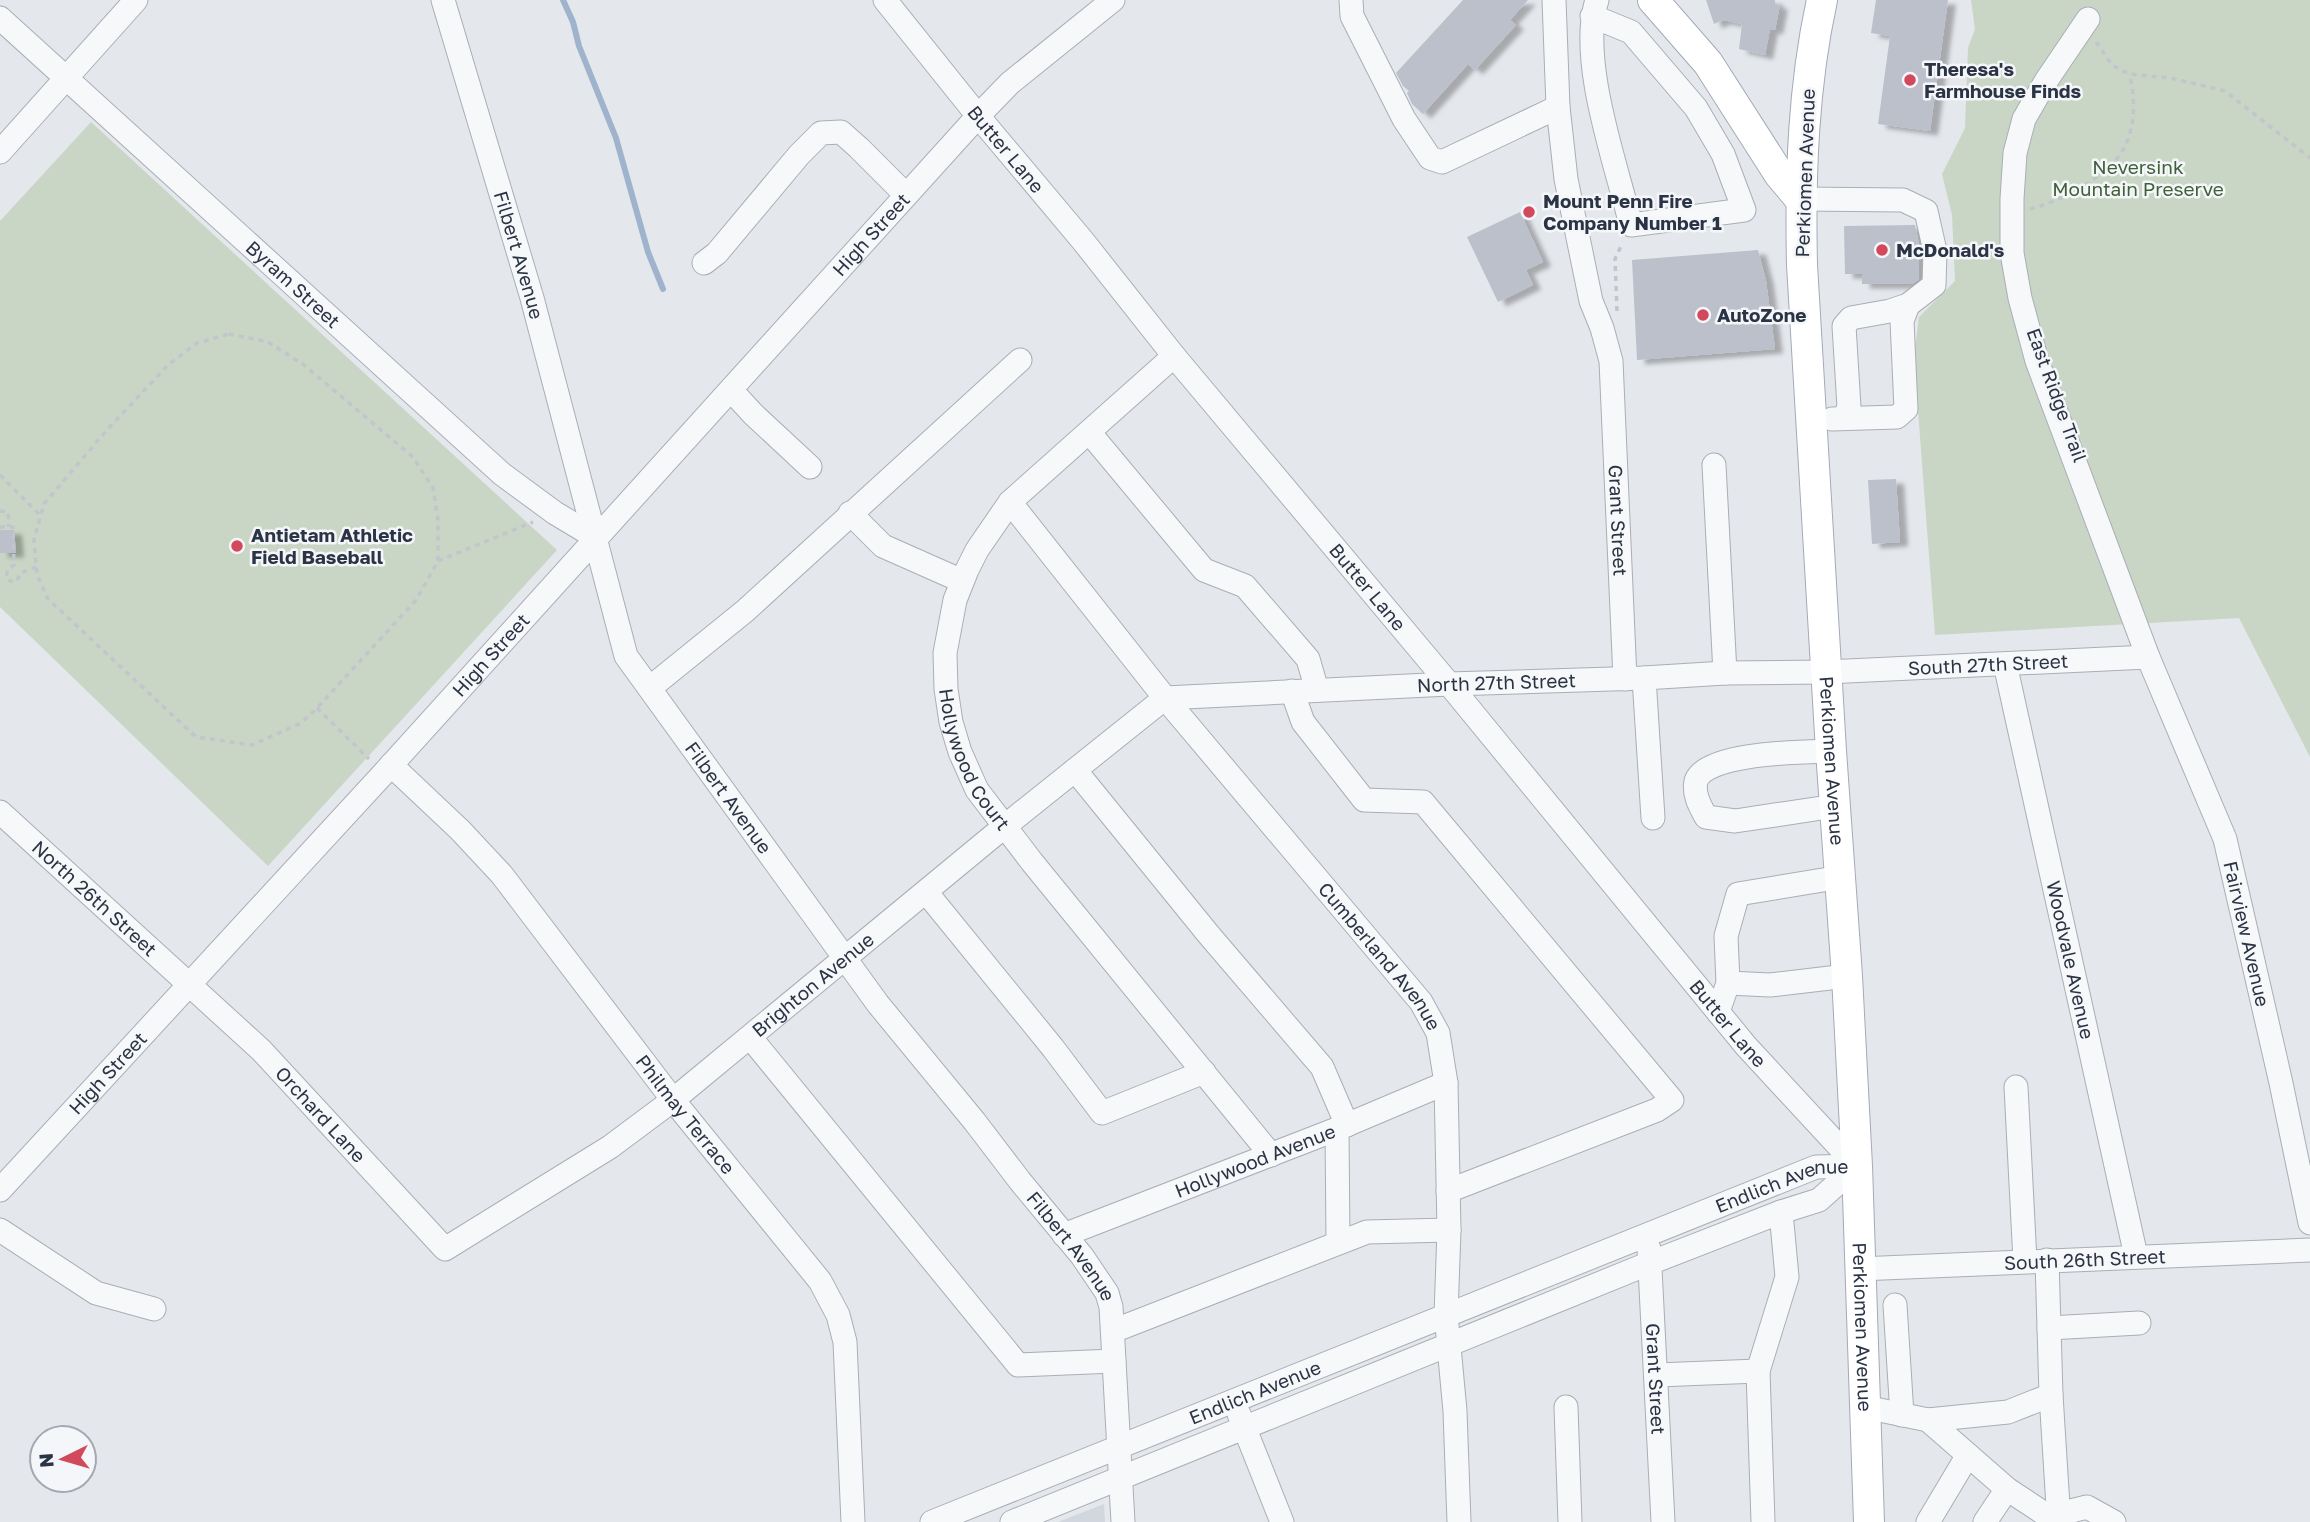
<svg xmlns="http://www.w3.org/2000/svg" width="2310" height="1522" font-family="'Golos Text',sans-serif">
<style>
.built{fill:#d2d6de}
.green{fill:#c9d6c5}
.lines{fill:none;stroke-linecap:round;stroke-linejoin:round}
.stream{stroke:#9fb4cc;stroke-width:6}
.building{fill:#bbc0ca;filter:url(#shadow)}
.minor-casing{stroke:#a9aeb7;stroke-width:25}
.major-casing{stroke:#a3abb8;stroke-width:32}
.path{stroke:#c2c5cb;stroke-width:3.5;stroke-dasharray:5 5;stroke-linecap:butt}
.minor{stroke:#f7f8fa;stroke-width:23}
.major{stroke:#fff;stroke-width:30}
.poi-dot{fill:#d1495b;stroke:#f4f6f9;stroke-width:2.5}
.labels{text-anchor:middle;stroke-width:5;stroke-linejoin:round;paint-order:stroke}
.poi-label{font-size:19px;font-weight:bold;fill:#2b3445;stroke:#f4f6f9;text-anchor:start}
.street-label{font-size:19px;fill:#2b3445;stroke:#f4f6f9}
.park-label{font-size:19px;fill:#3f6138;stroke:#f4f6f9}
</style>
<defs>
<filter id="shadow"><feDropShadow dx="8" dy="4.5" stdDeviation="2" flood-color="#0004"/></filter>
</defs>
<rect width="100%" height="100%" fill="#e4e7ec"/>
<path class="built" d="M 1104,1504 L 1105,1522 L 1058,1522 Z"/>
<path class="green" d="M 1971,0 L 2310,0 L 2310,757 L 2239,618 L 1935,635 L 1914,357 L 1919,317 L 1955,281 L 1952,215 L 1942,174 L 1965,128 L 1968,48 L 1975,29 Z
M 91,122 L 557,550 L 268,866 L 0,607 L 0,221 Z"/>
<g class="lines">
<path class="stream" d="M 563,0 L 573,22 L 579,46 L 616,138 L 648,252 L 663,289"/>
</g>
<path class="building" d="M 1463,0 L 1528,0 L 1510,20 L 1516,25 L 1475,70 L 1468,64 L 1423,114 L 1412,104 L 1407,93 L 1409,91 L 1403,86 L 1396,73 Z
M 1706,0 L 1775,0 L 1775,4 L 1780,5 L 1775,30 L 1770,29 L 1765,55 L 1739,49 L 1742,24 L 1723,20 L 1714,24 Z
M 1876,0 L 1948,0 L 1930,131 L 1878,124 L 1890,36 L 1871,33 Z
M 1520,212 L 1543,262 L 1526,270 L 1533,285 L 1498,302 L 1467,237 Z
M 1915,225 L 1919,244 L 1919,279 L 1912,284 L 1862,284 L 1862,274 L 1845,274 L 1844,226 Z
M 1758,250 L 1766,281 L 1775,349 L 1637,360 L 1632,260 Z
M 1896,479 L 1900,542 L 1872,544 L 1868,480 Z
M 0,530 L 14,530 L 16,553 L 0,553 Z"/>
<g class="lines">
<defs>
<g id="minor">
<path id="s1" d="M 443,0 L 532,298 L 626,656 L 878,1004 L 975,1122 L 1020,1181 L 1082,1256 L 1107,1293 L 1111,1307 L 1123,1522"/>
<path id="s2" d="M 885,0 L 978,116 L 1083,241 L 1174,356 L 1449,684 L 1746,1046 L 1857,1166"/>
<path d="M 1351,0 L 1352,16 L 1404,119 L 1430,158 L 1442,162 L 1558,107"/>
<path id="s3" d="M 1554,0 L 1558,107 L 1566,179 L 1591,301 L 1602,328 L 1611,361 L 1625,679"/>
<path d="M 1592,16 L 1631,32 L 1696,108 L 1723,154 L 1744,210 L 1631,225 C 1616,164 1578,59 1597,0"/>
<path id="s4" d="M 0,18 L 502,474 L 555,513 L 595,537"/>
<path id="s5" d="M 2088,19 L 2046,81 L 2024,119 L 2015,153 L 2012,199 L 2012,253 L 2020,298 L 2037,361 L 2148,657 L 2225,839 L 2281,1083 L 2310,1223"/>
<path d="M 0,152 L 136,0"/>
<path d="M 1800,199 L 1903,200 L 1926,211 L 1935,251 L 1934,285 L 1908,305 L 1890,311 L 1851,318 L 1844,326 L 1849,407 L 1844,418"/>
<path d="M 704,263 L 717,253 L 799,155 L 821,133 L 841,132 L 859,148 L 906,195"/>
<path id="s6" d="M 1174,356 L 1010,502 L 977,550 L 967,570 L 955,600 L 945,653 L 946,689 L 951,722 L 960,752 L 977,790 L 1032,862 L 1271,1155"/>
<path d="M 731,390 L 753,414 L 810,467"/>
<path d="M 1832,419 L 1897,417 L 1906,409 L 1902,321 L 1908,305"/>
<path d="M 1089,432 L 1204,570 L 1245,586 L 1308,659 L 1317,690"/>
<path d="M 1714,465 L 1725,673"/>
<path id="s7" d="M 1010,502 L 1165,698 L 1421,1002 L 1438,1033 L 1446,1083 L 1449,1230 L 1446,1315 L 1455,1411 L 1459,1522"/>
<path d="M 850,513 L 883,546 L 962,581"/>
<path id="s8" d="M 2005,664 L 2136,1256"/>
<path d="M 1644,678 L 1653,818"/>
<path d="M 651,687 L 745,611 L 1020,360"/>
<path d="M 1292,691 L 1303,722 L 1364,800 L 1423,802 L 1672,1100 L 1657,1110 L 1448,1191"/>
<path d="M 1831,751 C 1805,752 1705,752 1696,781 C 1693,794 1700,806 1706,817 L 1735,821 L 1835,806"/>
<path id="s9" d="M 391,765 L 460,830 L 502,875 L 673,1100 L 820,1281 L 838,1315 L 845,1342 L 853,1522"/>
<path d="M 1075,770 L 1209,935 L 1322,1067 L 1347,1125"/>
<path id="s10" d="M 0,812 L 261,1050 L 445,1249 L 610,1147 L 673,1100 L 1005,826 L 1165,698 L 1449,684 L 1644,678 L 1725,673 L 1826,672 L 2148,657"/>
<path d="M 926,892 L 1053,1048 L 1102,1113 L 1204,1072"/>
<path d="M 1728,983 L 1770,985 L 1847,976"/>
<path d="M 1718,1012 L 1728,983 L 1726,936 L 1738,894 L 1841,877"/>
<path d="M 750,1037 L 1018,1365 L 1114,1361"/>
<path d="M 2016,1087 L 2025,1261"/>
<path d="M 1337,1129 L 1338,1243"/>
<path id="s11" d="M 0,1190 L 384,773 L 978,116 L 1010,83 L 1113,0"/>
<path d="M 0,1230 L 96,1293 L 154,1309"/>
<path id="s12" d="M 1064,1235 L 1337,1129 L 1446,1083"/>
<path id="s13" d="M 1649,1249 L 1663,1522"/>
<path id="s14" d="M 1859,1269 L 2310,1250"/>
<path d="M 1895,1305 L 1902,1415"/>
<path d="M 2049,1328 L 2139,1323"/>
<path d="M 1113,1331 L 1367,1232 L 1449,1230"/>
<path d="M 1657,1375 L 1758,1371"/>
<path d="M 2051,1395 L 2059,1522"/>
<path d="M 1566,1407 L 1570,1522"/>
<path d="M 1865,1407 L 1928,1420 L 2007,1489 L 2057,1522"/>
<path d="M 1239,1414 L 1282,1522"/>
<path d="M 1928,1420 L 2008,1412 L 2051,1395 L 2047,1260"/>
<path id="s15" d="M 932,1522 L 1816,1167 L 1857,1166"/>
<path d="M 1012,1522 L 1650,1263 L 1781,1212 L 1819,1200 L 1857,1166"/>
<path d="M 1763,1522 L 1758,1371 L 1787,1277 L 1781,1212"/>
<path d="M 1928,1522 L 1968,1455"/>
<path d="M 1985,1522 L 2007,1489"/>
<path d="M 2060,1522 L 2071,1511 L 2087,1507 L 2114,1522"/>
</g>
<g id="major">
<path d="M 1653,0 L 1708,63 L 1779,174 L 1800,199"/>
<path id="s16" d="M 1822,0 C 1803,87 1800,175 1802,265 L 1831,751 L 1847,976 L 1857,1166 L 1869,1522"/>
</g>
</defs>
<use href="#minor" class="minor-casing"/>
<use href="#major" class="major-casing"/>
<path class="path" d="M 2096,42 L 2112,65 L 2129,74 L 2171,78 L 2225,91 L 2310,158
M 2030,209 C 2059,202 2105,178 2121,153 C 2136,131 2136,97 2129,74
M 1617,311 L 1615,259 L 1622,244
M 229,334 L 268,342 L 304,365 L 413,457 L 433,488 L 438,520 L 438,561 L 416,600 L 317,708 L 301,723 L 252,745 L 196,737 L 48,599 L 37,575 L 34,539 L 44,504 L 106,431 L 169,364 L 197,343 Z
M 0,475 L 41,516
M 0,511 L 8,512 L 9,527
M 0,527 L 13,527 L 14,565 L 8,569 L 6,577 L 10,581 L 17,581 L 20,573 L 37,567
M 438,561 L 533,522
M 317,708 L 369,759"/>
<use href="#minor" class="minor"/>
<use href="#major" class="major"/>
</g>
<g class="poi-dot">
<circle cx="1910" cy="80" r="7"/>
<circle cx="1529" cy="212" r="7"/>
<circle cx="1882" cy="250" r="7"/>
<circle cx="1703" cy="315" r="7"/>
<circle cx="237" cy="546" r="7"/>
</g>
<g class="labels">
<g class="poi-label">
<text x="1924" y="76">Theresa's<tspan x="1924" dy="22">Farmhouse Finds</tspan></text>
<text x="1543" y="208">Mount Penn Fire<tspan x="1543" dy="22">Company Number 1</tspan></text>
<text x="1896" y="257">McDonald's</text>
<text x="1717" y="322">AutoZone</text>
<text x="251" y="542">Antietam Athletic<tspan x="251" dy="22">Field Baseball</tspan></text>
</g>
<g class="street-label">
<text dy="7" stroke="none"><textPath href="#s2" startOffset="192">Butter Lane</textPath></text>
<text transform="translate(1805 173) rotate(-88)" y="7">Perkiomen Avenue</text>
<text dy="7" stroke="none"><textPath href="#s11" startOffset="1293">High Street</textPath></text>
<text dy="7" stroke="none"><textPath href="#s1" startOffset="266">Filbert Avenue</textPath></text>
<text dy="7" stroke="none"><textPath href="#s4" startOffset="396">Byram Street</textPath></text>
<text transform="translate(2057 395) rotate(70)" y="7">East Ridge Trail</text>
<text dy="7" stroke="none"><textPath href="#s3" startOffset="527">Grant Street</textPath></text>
<text dy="7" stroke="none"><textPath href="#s2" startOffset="760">Butter Lane</textPath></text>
<text dy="7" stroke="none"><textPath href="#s11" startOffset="726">High Street</textPath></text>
<text dy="7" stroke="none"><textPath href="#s10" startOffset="2356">South 27th Street</textPath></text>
<text dy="7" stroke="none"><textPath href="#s10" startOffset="1864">North 27th Street</textPath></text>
<text dy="7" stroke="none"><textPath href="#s6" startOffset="499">Hollywood Court</textPath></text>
<text dy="7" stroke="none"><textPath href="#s16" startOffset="763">Perkiomen Avenue</textPath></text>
<text dy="7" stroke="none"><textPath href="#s1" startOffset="856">Filbert Avenue</textPath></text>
<text dy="7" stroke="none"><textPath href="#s10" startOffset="128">North 26th Street</textPath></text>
<text dy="7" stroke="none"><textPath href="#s5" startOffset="976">Fairview Avenue</textPath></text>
<text dy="7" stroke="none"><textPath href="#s7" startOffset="586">Cumberland Avenue</textPath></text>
<text dy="7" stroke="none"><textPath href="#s8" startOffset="303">Woodvale Avenue</textPath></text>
<text dy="7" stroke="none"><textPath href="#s10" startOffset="1078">Brighton Avenue</textPath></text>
<text dy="7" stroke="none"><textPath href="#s2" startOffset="1326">Butter Lane</textPath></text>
<text dy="7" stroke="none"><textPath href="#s11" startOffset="159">High Street</textPath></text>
<text dy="7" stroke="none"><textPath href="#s10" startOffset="441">Orchard Lane</textPath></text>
<text dy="7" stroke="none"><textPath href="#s9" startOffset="458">Philmay Terrace</textPath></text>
<text dy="7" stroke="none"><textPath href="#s12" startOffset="205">Hollywood Avenue</textPath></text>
<text dy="7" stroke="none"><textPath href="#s15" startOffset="915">Endlich Avenue</textPath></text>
<text dy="7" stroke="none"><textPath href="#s1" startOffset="1421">Filbert Avenue</textPath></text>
<text dy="7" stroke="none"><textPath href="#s14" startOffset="226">South 26th Street</textPath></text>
<text dy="7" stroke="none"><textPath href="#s16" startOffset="1330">Perkiomen Avenue</textPath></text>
<text dy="7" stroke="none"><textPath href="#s13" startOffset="130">Grant Street</textPath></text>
<text dy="7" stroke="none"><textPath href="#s15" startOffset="348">Endlich Avenue</textPath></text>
</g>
<g class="park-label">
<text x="2138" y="174">Neversink<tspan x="2138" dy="22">Mountain Preserve</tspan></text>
</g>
</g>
<g transform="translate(63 1459) rotate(265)"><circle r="33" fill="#f4f6f9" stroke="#a4a8b1" stroke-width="2"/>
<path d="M0-5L12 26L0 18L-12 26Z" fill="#d1495b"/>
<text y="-10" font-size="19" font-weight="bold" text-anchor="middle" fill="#2b3445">N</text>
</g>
</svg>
